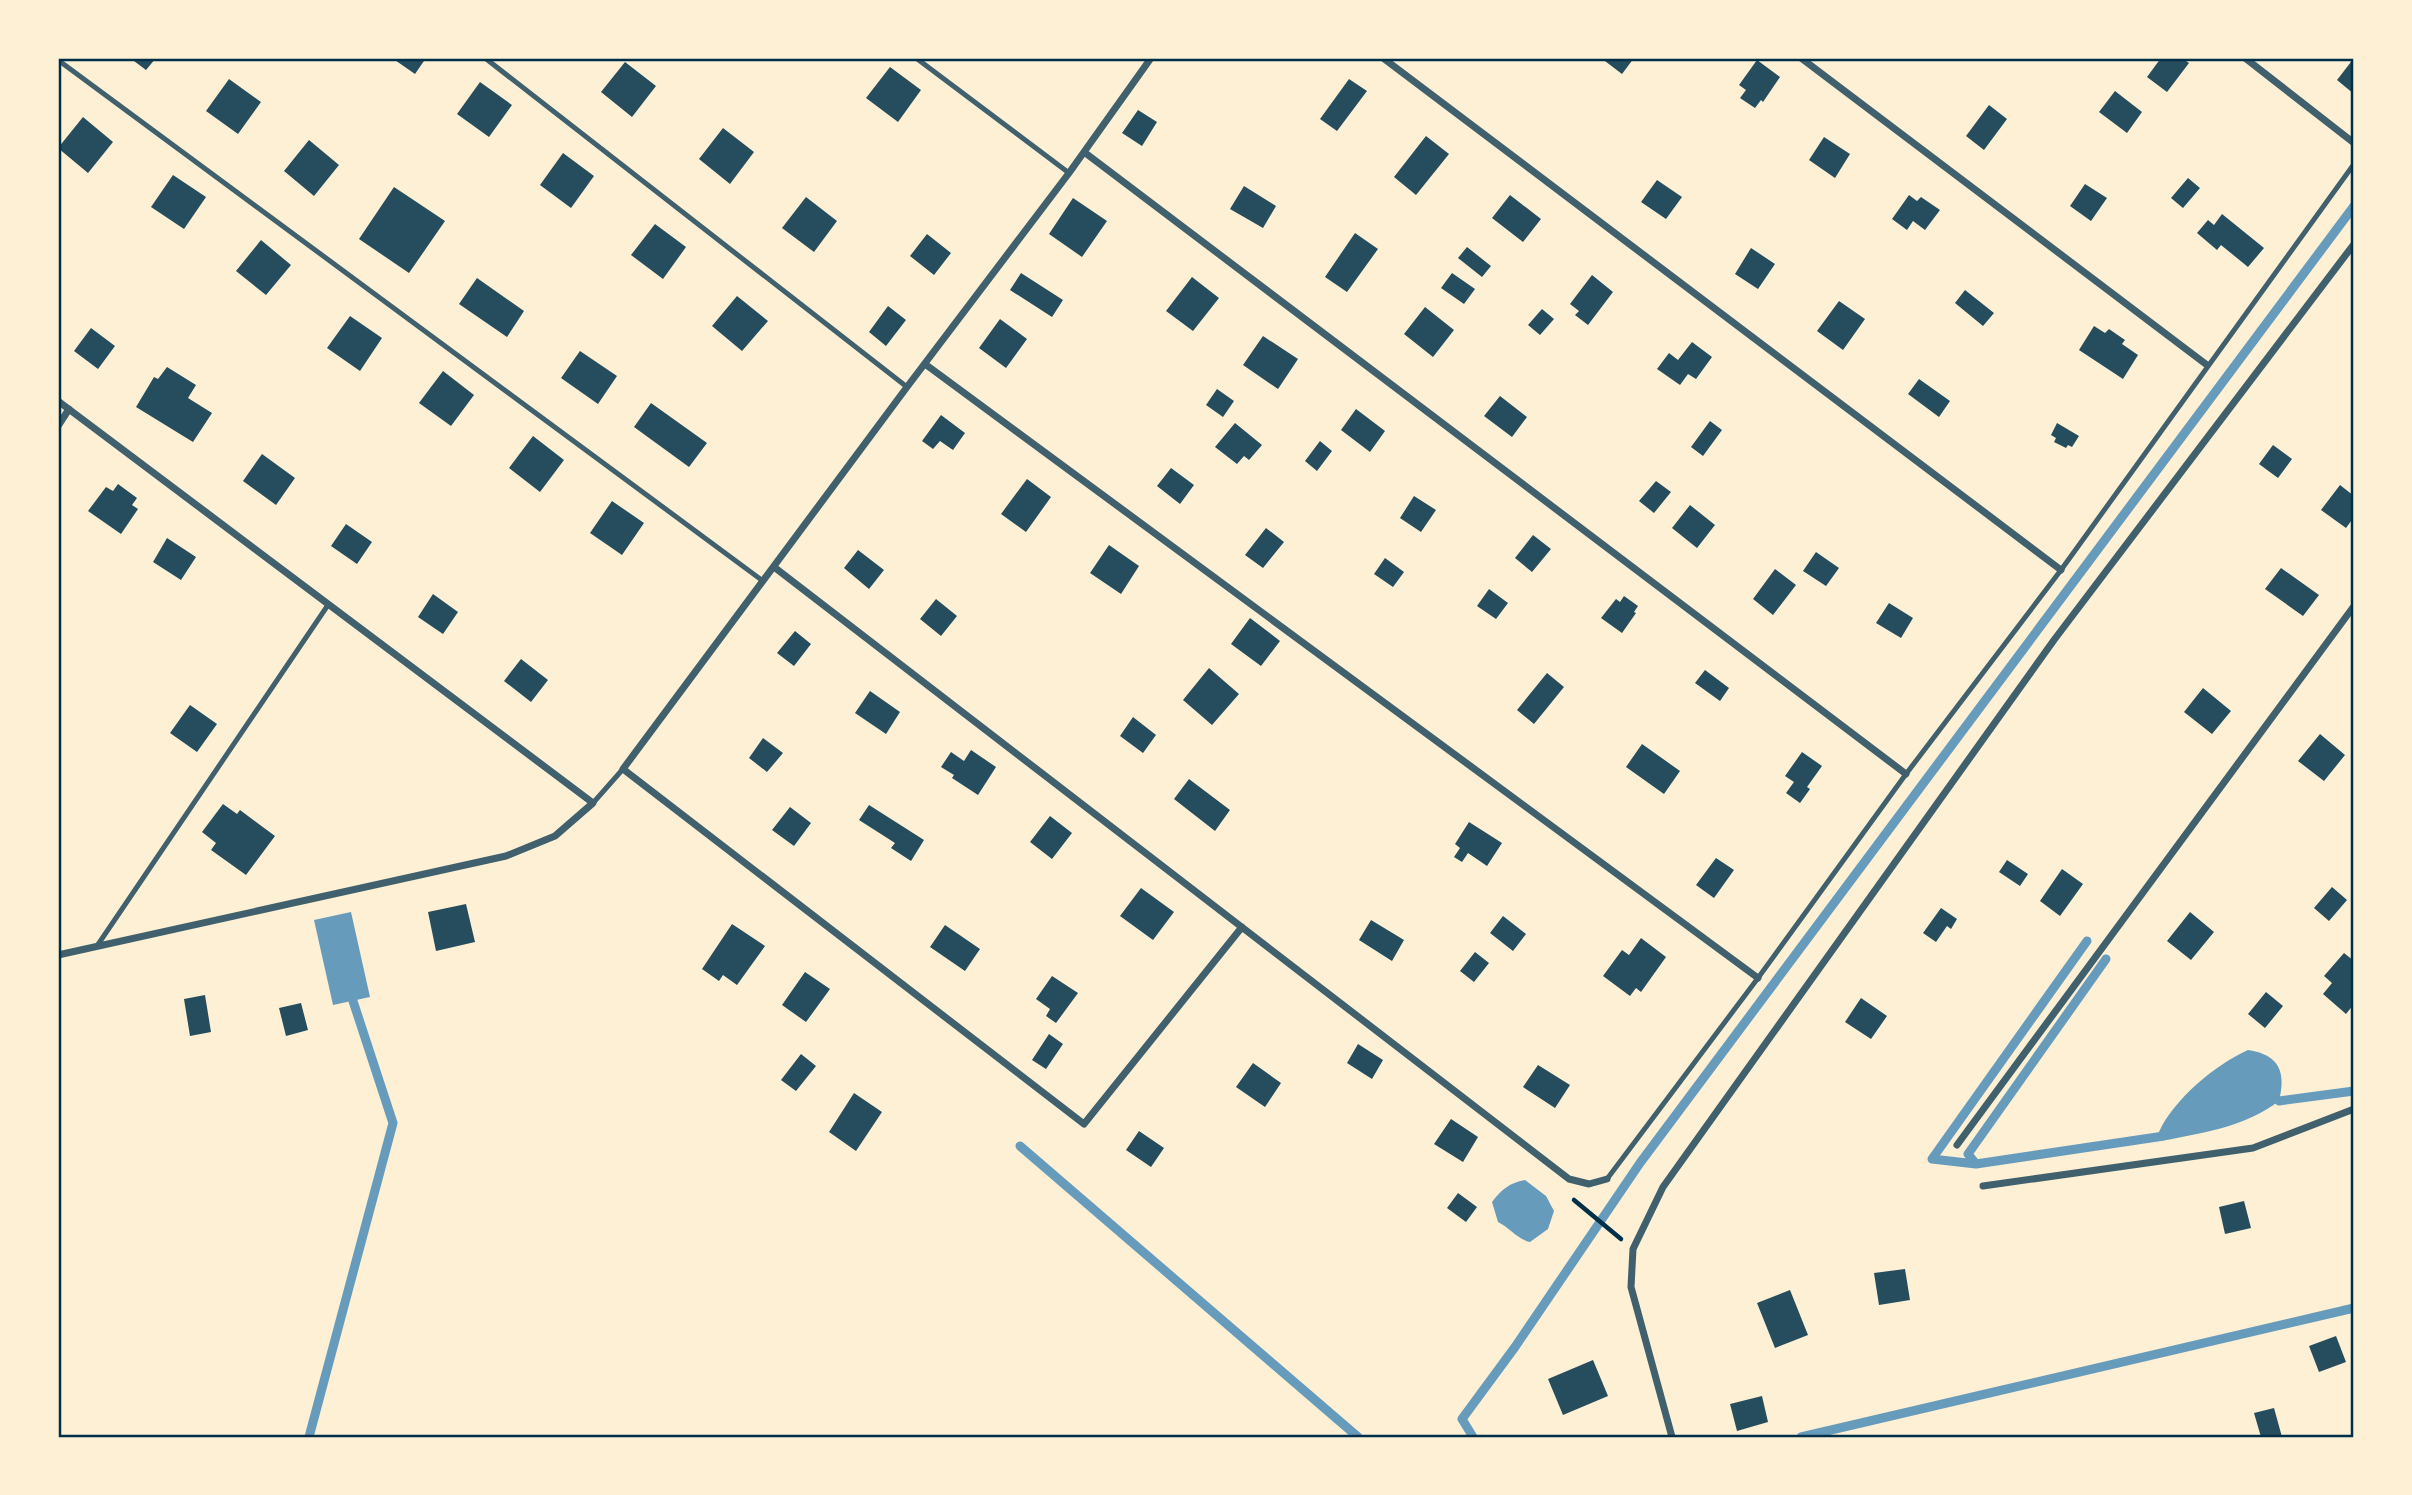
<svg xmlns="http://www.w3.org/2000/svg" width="2412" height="1495" font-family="'Source Sans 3',sans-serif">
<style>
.water{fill:#669bbc}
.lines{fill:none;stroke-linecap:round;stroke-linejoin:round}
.stream{stroke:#669bbc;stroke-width:9}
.building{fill:#264d5e}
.path{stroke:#003049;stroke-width:4.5}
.service{stroke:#3f606c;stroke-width:5}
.minor{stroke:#3f606c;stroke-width:7}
.neatline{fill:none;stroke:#003049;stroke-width:2.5}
</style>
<rect width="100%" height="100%" fill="#fdf0d5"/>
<path class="water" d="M 351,912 L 370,997 L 333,1005 L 314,920 Z
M 2248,1050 C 2280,1055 2286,1072 2279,1101 C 2246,1126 2207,1132 2167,1140 L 2159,1132 C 2174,1099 2215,1065 2248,1050 Z
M 1525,1180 L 1546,1196 L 1554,1211 L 1548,1229 L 1530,1242 C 1517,1239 1510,1228 1498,1222 L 1492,1202 C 1501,1190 1509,1183 1525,1180 Z"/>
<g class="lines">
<path class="stream" d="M 2087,941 L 1932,1159 L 1976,1164 L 2164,1136
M 2279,1101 L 2354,1091
M 1020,1146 L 1358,1437
M 1976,1164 L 1968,1154 L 2106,959
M 309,1437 L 393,1123 L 353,1001
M 1473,1437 L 1462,1419 L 1515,1347 L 1640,1163 L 2354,206
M 1801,1437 L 2354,1308"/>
</g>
<path class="building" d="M 130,58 L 156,58 L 146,70 Z
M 392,58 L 426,58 L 415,74 Z
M 1601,58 L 1634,58 L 1622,74 Z
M 2161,58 L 2182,58 L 2189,63 L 2167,92 L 2147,77 Z
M 2354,58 L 2354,94 L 2337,80 Z
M 1757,60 L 1780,77 L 1763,102 L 1761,100 L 1755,108 L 1740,98 L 1746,90 L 1739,85 Z
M 625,62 L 656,86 L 632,117 L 601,92 Z
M 890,67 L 921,90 L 898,122 L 866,98 Z
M 229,79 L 261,102 L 238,134 L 206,111 Z
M 1349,79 L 1367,91 L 1337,131 L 1320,119 Z
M 480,82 L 512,105 L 489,137 L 457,114 Z
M 2115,91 L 2142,112 L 2127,133 L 2099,112 Z
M 1989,105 L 2007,119 L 1984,150 L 1966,136 Z
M 1138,110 L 1157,122 L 1142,146 L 1122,133 Z
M 83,117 L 113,142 L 88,173 L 58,148 Z
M 723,128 L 754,152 L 730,184 L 699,159 Z
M 1426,136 L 1449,154 L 1416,195 L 1394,177 Z
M 1824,137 L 1850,154 L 1835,178 L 1809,160 Z
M 309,140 L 339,165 L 314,196 L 284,171 Z
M 563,153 L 594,176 L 571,208 L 540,185 Z
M 173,175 L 206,197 L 184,229 L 151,207 Z
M 2188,178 L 2200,188 L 2183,208 L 2171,198 Z
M 1657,180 L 1682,197 L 1666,219 L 1641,202 Z
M 2085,184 L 2107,198 L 2091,221 L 2070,206 Z
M 1244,186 L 1276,206 L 1263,228 L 1230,209 Z
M 394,187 L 445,221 L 409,273 L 359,239 Z
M 1510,195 L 1541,219 L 1523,242 L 1492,218 Z
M 1909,195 L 1917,201 L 1921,197 L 1940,210 L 1925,230 L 1913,221 L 1907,230 L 1892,219 Z
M 806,197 L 837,221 L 814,252 L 782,228 Z
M 1073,198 L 1107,221 L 1082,257 L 1049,234 Z
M 2222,214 L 2264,248 L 2248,267 L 2221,245 L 2217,250 L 2197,233 L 2208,220 L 2214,225 Z
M 655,224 L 686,247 L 663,279 L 631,255 Z
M 1355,233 L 1378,249 L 1347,292 L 1325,277 Z
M 927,234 L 951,253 L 934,275 L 910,256 Z
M 261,240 L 291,265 L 266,295 L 236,271 Z
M 1467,247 L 1491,266 L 1482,277 L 1458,258 Z
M 1751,248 L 1775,264 L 1758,289 L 1735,274 Z
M 1021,273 L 1063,300 L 1052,317 L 1010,290 Z
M 1452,273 L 1475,289 L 1464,304 L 1441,288 Z
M 1592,275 L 1613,292 L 1588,325 L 1575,315 L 1579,311 L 1570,304 Z
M 1192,277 L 1219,298 L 1193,331 L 1166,311 Z
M 477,278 L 524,311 L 507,337 L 459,304 Z
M 1965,290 L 1994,313 L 1983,326 L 1955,303 Z
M 737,296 L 768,321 L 742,351 L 712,326 Z
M 1839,301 L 1865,319 L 1843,350 L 1817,331 Z
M 888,306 L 906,320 L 886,346 L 869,332 Z
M 1425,307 L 1454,330 L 1433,357 L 1404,334 Z
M 1542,309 L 1554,319 L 1540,335 L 1528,325 Z
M 350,316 L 382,338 L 360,371 L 327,348 Z
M 1000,319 L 1027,339 L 1006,368 L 979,348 Z
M 2094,326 L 2105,333 L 2109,329 L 2125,340 L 2122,344 L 2138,355 L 2123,379 L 2079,350 Z
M 91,328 L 115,346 L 98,369 L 74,351 Z
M 1263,336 L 1298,359 L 1278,389 L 1243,365 Z
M 1692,342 L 1712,357 L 1696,379 L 1688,374 L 1680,385 L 1657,369 L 1669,353 L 1678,360 Z
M 580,351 L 617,376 L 598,404 L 561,378 Z
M 167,367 L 196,385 L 188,398 L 212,413 L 193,442 L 136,407 L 154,377 L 158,379 Z
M 443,371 L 474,395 L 451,426 L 419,403 Z
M 1919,379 L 1950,401 L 1939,417 L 1908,394 Z
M 1217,389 L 1234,401 L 1223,417 L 1206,405 Z
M 1500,396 L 1527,417 L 1512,437 L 1484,416 Z
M 651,403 L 707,443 L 689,467 L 634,427 Z
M 1356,409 L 1385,431 L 1370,452 L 1341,430 Z
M 941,415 L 965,433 L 953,450 L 940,441 L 933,449 L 922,441 Z
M 1710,421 L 1722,430 L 1703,456 L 1691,447 Z
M 1235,423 L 1262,445 L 1249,460 L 1244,456 L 1237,464 L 1215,447 Z
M 2057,423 L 2079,436 L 2072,447 L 2068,445 L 2066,448 L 2054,442 L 2056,438 L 2051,435 Z
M 533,436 L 564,460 L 540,492 L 509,468 Z
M 1320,441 L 1332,451 L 1317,471 L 1305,461 Z
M 2273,445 L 2292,459 L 2278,478 L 2259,464 Z
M 262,454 L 295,478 L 276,505 L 243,481 Z
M 1171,468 L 1194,485 L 1180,504 L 1157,486 Z
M 1027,479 L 1051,497 L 1026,532 L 1001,514 Z
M 1656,481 L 1671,492 L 1654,513 L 1639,501 Z
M 118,484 L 137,498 L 132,505 L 138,509 L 121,534 L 88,511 L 106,487 L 113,491 Z
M 2340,485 L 2354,496 L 2354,517 L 2346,528 L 2321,510 Z
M 1414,496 L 1436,510 L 1421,532 L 1400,518 Z
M 612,501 L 644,523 L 622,555 L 590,533 Z
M 1690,505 L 1715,525 L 1697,548 L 1672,528 Z
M 346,524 L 372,542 L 357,564 L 331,546 Z
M 1266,528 L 1284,542 L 1263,568 L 1245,555 Z
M 1533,535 L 1551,549 L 1532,572 L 1515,558 Z
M 167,538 L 196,557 L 181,580 L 153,562 Z
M 1109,545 L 1139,566 L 1121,594 L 1090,573 Z
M 858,550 L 884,570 L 869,589 L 844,568 Z
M 1816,552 L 1839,568 L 1826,586 L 1803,571 Z
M 1385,558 L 1404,572 L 1393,587 L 1374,574 Z
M 2281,568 L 2319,595 L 2303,616 L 2265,589 Z
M 1775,569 L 1796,585 L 1773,615 L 1753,599 Z
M 1489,589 L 1508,603 L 1496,619 L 1477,606 Z
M 433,594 L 458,612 L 443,634 L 418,617 Z
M 1624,596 L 1638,606 L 1634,612 L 1636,613 L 1622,633 L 1601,618 L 1616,599 L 1620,602 Z
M 936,599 L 957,616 L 941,636 L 920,619 Z
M 1889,603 L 1913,618 L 1901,638 L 1876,623 Z
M 1250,618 L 1280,641 L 1261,666 L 1231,644 Z
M 795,631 L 811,644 L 794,666 L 777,653 Z
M 521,659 L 548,680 L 531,702 L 504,681 Z
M 1209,668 L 1239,694 L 1212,725 L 1183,700 Z
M 1705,670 L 1729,688 L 1720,701 L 1695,683 Z
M 1547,673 L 1564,687 L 1534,724 L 1517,710 Z
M 2203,688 L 2231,711 L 2212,734 L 2184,712 Z
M 870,691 L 900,712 L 886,734 L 855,713 Z
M 190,705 L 217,724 L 197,752 L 170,733 Z
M 1133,717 L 1156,735 L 1143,753 L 1120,736 Z
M 2320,734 L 2345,755 L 2324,781 L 2298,761 Z
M 763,738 L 783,753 L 767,772 L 749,758 Z
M 1642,744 L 1680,771 L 1664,794 L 1626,767 Z
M 971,750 L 996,767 L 978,795 L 952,778 L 954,775 L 941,767 L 951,752 L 964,761 Z
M 1802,752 L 1822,766 L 1807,787 L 1810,789 L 1800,803 L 1786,793 L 1794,782 L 1785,776 Z
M 1189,779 L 1230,810 L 1215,831 L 1174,799 Z
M 223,804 L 237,814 L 240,810 L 275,836 L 246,875 L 211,850 L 216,843 L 202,832 Z
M 869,805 L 924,840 L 911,861 L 891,848 L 895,843 L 859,820 Z
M 790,807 L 811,823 L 794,846 L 772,830 Z
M 1050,816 L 1072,833 L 1052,859 L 1030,842 Z
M 1469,822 L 1502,843 L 1487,866 L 1468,853 L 1462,862 L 1454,857 L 1460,848 L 1455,844 Z
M 1716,858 L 1734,870 L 1714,898 L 1696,885 Z
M 2007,860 L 2028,874 L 2020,886 L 1999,872 Z
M 2062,869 L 2083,884 L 2060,916 L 2040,901 Z
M 2332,887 L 2347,900 L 2329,921 L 2314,908 Z
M 1141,888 L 1174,912 L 1153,940 L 1120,916 Z
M 466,904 L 475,942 L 436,951 L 428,912 Z
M 1941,908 L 1957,919 L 1951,929 L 1947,926 L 1936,942 L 1923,933 Z
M 2190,912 L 2214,932 L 2191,960 L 2167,941 Z
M 1503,916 L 1526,934 L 1513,951 L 1490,933 Z
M 1371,920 L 1404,940 L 1392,961 L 1359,940 Z
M 732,924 L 765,946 L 737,985 L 723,975 L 719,981 L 702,969 Z
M 945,925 L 980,949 L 965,971 L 930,947 Z
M 1641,938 L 1666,957 L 1641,992 L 1636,988 L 1630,996 L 1603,976 L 1622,950 L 1629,955 Z
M 1475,952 L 1489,963 L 1474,982 L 1460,971 Z
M 2344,953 L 2354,961 L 2354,1004 L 2346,1014 L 2323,994 L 2332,983 L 2324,976 Z
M 805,972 L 830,989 L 806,1022 L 782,1005 Z
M 1052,976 L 1078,993 L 1056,1023 L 1046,1016 L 1050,1009 L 1036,999 Z
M 2266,992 L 2283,1006 L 2265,1028 L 2248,1014 Z
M 205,995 L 211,1032 L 190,1036 L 184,999 Z
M 1861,998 L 1887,1016 L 1871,1039 L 1845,1022 Z
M 301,1003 L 308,1030 L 286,1036 L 279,1008 Z
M 1049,1034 L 1063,1044 L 1046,1069 L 1032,1060 Z
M 1358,1044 L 1383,1060 L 1372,1079 L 1347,1063 Z
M 801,1054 L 816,1066 L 796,1091 L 781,1080 Z
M 1253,1063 L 1281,1083 L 1265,1107 L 1236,1087 Z
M 1538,1065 L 1570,1085 L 1555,1108 L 1523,1087 Z
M 854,1093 L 882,1112 L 856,1151 L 829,1132 Z
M 1451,1119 L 1478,1137 L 1463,1162 L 1434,1144 Z
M 1139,1131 L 1164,1148 L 1151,1167 L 1126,1150 Z
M 1458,1193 L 1477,1207 L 1466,1222 L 1447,1208 Z
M 2244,1201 L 2251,1228 L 2225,1234 L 2219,1207 Z
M 1905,1269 L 1910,1300 L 1879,1305 L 1874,1273 Z
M 1790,1290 L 1808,1335 L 1775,1348 L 1757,1303 Z
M 2336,1336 L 2346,1362 L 2319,1372 L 2309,1346 Z
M 1593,1360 L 1608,1396 L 1563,1415 L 1548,1379 Z
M 1762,1396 L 1768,1422 L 1737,1431 L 1730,1404 Z
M 2274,1408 L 2282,1437 L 2261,1437 L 2254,1413 Z"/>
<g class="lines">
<path class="path" d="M 1574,1200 L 1621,1239"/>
<path class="service" d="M 485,58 L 907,387
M 916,58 L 1069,173
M 58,60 L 763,581
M 593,803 L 623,769
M 97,946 L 328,605
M 1607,1179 L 1758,978 L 1906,774 L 2061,570 L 2354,164"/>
<path class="minor" d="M 1151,58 L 1069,173 L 907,387 L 623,769 L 1084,1124 L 1242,927
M 1383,58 L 2061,570
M 1801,58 L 2207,365
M 2245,58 L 2354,143
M 1084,152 L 1906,774
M 925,364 L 1758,978
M 58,401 L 593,803 L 555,836 L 506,856 L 58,955
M 58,426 L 69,409
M 774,567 L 1569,1179 L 1589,1184 L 1607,1179
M 1957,1145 L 2354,606
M 1983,1186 L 2253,1148 L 2354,1109
M 1672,1437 L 1631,1287 L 1633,1249 L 1663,1187 L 2054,640 L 2354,244"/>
</g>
<rect width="2412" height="1495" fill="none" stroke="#fdf0d5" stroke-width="119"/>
<rect x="60" y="60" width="2292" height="1376" class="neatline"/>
</svg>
